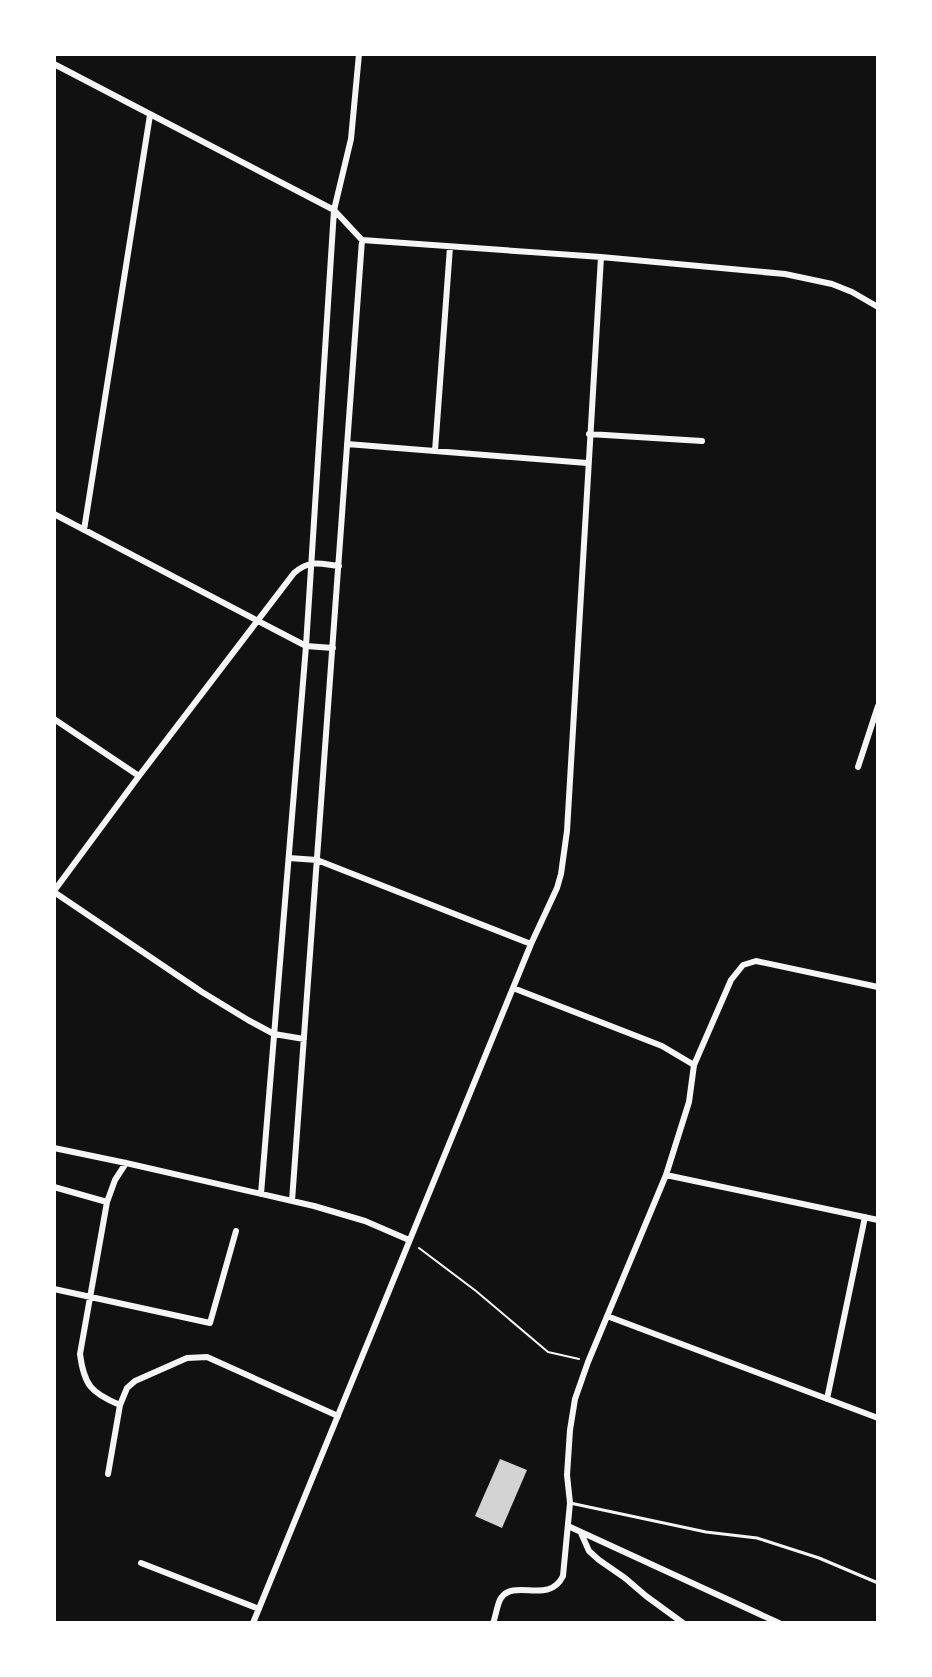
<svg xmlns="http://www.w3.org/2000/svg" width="932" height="1677" font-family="'Alegreya Sans',sans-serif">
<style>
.building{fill:#d3d3d3}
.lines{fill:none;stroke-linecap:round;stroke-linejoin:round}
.path{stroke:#f5f5f5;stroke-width:2}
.service{stroke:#f5f5f5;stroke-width:3}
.minor{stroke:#f5f5f5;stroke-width:6}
</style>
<rect width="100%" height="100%" fill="#111"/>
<path class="building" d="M 500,1459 L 527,1470 L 502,1528 L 475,1516 Z"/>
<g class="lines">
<path class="path" d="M 419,1248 L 476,1291 L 548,1352 L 579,1359"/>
<path class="service" d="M 570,1503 L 706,1532 L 757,1538 L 819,1558 L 878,1583"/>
<path class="minor" d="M 54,64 L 334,210 L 362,240 L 601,257 L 785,274 L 832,284 L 852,292 L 878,307
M 589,434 L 702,441
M 347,444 L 587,463
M 435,451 L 450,247
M 54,514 L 306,646 L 333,648
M 84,530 L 150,115
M 54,719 L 139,776
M 858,767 L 878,706
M 289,858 L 317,860 L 531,944
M 54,891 L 139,776 L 294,573 C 310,559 320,564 339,566
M 54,892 L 202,992 L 248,1020 L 274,1034 L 304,1039
M 513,988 L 662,1046 L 694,1065
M 54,1148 L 126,1163 L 314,1206 L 365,1221 L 409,1240
M 666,1175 L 878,1220
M 54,1187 L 107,1202
M 261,1194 L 306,646 L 334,210 L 351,139 L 359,54
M 292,1201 L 362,240
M 54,1289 L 210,1323 L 236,1231
M 607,1316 L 878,1418
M 827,1399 L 865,1217
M 120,1405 C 91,1393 84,1385 80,1354 L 107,1202 L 115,1180 L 126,1163
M 108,1474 L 120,1405 L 127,1388 L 135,1381 L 187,1358 L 207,1357 L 338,1416
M 568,1526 L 779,1623
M 581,1533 L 589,1551 L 599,1560 L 625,1578 L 646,1596 L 683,1623
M 141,1563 L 259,1609
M 253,1623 L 531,944 L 557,888 L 561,874 L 567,831 L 601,257
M 493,1623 C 496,1616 497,1604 501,1598 C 515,1578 549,1605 563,1576 L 570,1503 L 567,1475 L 570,1430 L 575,1399 L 588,1362 L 666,1175 L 689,1102 L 694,1065 L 731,980 L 743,965 L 756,961 L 878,987"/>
</g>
<rect width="932" height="1677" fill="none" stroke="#ffffff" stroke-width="112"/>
</svg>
